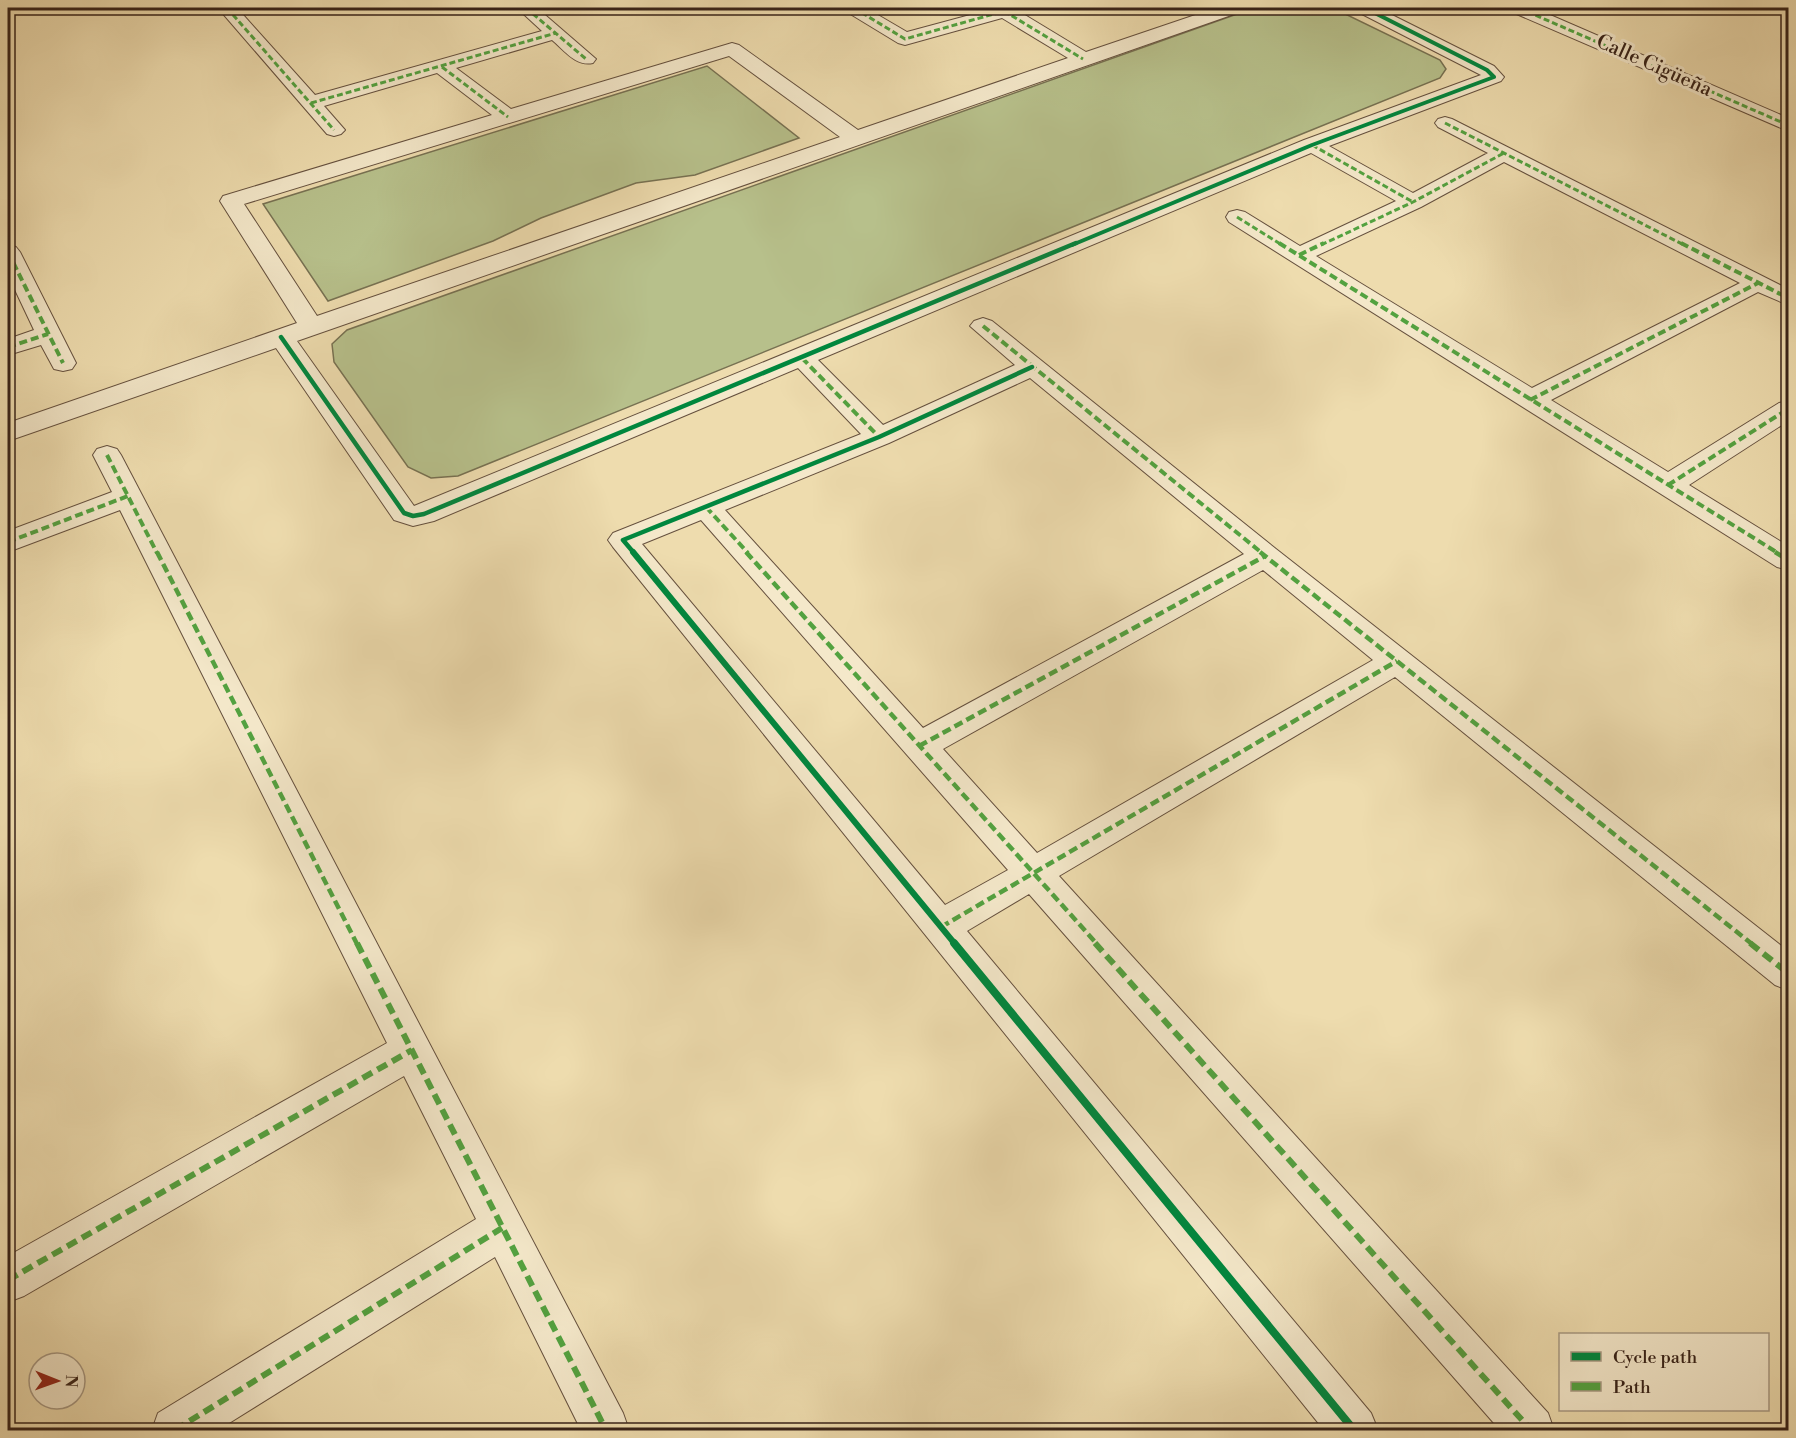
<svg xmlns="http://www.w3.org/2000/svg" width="1796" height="1438" font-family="'Libre Bodoni',serif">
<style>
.green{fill:#b7c08b;stroke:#777152;stroke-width:1.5}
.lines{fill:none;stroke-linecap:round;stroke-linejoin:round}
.street-casing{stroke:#65503e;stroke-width:2}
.street{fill:#f4e8ca;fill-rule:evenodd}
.quiet-far3{stroke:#53a240;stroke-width:3;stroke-dasharray:6 3;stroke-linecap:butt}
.quiet-far2{stroke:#53a240;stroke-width:4;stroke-dasharray:8 4;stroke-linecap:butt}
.quiet-far1{stroke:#53a240;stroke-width:4.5;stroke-dasharray:9 4.5;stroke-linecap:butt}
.quiet{stroke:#53a240;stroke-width:6;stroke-dasharray:11 6;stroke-linecap:butt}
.cycleway-far3-casing{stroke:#f4e8ca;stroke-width:6}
.cycleway-far2-casing{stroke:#f4e8ca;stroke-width:8}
.cycleway-far1-casing{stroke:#f4e8ca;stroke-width:10}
.cycleway-casing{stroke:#f4e8ca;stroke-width:11}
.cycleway-far3{stroke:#00873e;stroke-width:4}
.cycleway-far2{stroke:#00873e;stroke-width:4.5}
.cycleway-far1{stroke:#00873e;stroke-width:6}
.cycleway{stroke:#00873e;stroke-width:8}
.labels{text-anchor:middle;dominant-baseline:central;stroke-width:6;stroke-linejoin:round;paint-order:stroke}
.far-street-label{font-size:20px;fill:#372218;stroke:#f4e8ca}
</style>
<rect width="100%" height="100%" fill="#eedcae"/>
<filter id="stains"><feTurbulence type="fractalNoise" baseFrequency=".00333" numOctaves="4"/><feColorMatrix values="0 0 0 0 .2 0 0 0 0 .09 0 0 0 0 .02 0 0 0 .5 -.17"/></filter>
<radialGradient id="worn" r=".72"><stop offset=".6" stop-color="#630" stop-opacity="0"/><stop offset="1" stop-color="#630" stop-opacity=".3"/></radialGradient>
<g class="green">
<path d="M 1254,8 L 1333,8 L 1440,60 L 1446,69 L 1440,78 L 458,476 L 431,478 L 408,467 L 334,362 L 332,344 L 347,330 Z"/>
<path d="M 707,66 L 799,138 L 695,175 L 636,183 L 541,218 L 493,241 L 328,301 L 263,204 Z"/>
</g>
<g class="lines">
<g class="street-casing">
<g id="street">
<path d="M 218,8 L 237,8 L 315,95 L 542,31 L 517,8 L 537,8 L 596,59 L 593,63 C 576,67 564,50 552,40 L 456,68 L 511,109 L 732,43 L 739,45 L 858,130 L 1068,58 L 1002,18 L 905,45 L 898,43 L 847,12 L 845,8 L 866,8 L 907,32 L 996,8 L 1024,8 L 1020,12 L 1086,52 L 1216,8 L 1242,8 L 1240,12 L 297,341 L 414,506 L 1304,140 L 1481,75 L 1358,12 L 1356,8 L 1378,8 L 1494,66 L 1504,77 L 1501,81 L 1329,146 L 1413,193 L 1488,153 L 1438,127 L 1435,123 L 1438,119 L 1445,117 L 1452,119 L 1788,289 L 1788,305 L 1758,292 L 1551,400 L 1668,472 L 1779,403 L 1788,401 L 1788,421 L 1689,485 L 1788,546 L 1788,570 L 1777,567 L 1229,222 L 1226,217 L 1229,212 L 1237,210 L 1245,212 L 1300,246 L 1396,201 L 1311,153 L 818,360 L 883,425 L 1015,365 L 970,326 L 974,321 L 983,318 L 992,321 L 1276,549 L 1788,951 L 1788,990 L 1775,985 L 1395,677 L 1059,876 L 1548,1413 L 1554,1430 L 1500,1430 L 1029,894 L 967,931 L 1371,1413 L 1378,1430 L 1324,1430 L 613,547 L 608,540 L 613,533 L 861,434 L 798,368 L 434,521 L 413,526 L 394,520 L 276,348 L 8,441 L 8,423 L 297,323 L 220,201 L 223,196 L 492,115 L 437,73 L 324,106 L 345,130 L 341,134 L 334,136 L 327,134 ZM 729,56 L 840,137 L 317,316 L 244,204 ZM 1504,162 L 1740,283 L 1532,388 L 1316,256 L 1421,207 ZM 1030,378 L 1244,554 L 923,728 L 725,510 L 889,443 ZM 701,520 L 1008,870 L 945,905 L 642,544 ZM 1263,570 L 1373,660 L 1037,853 L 943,749 Z"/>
<path d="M 1510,8 L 1534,8 L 1788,118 L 1788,131 L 1512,12 Z"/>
<path d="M 8,245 L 16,247 L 20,252 L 76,363 L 72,369 L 63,371 L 54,369 L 41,345 L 8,355 L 8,339 L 34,330 L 8,275 Z"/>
<path d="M 107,446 L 117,449 L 121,455 L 623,1413 L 629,1430 L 581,1430 L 495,1257 L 218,1430 L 152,1430 L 158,1413 L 476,1219 L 404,1076 L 24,1296 L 8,1302 L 8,1256 L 387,1043 L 120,510 L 8,552 L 8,531 L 112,492 L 93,455 L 97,449 Z"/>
</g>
</g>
<use href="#street" class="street"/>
<g class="quiet-far3">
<path d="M 227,8 L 334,130"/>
<path d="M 526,8 L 586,59"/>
<path d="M 854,8 L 905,39 L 1015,8"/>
<path d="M 1519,8 L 1788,125"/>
<path d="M 1004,11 L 1083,59"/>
<path d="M 442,67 L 508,117"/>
<path d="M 311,103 L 556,33"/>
<path d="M 1445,123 L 1684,245"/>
<path d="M 1312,145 L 1413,202"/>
<path d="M 1237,217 L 1282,245"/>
<path d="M 1321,245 L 1413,202 L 1504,153"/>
</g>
<g class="quiet-far2">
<path d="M 1279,243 L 1778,553"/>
<path d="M 1681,243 L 1788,298"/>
<path d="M 8,252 L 63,363"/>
<path d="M 1299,255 L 1324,243"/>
<path d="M 983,326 L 1262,553"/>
<path d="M 8,347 L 48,334"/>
<path d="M 802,358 L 879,437"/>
<path d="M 1530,400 L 1758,283"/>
<path d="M 107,455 L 157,553"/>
<path d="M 1668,485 L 1788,409"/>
<path d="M 706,507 L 748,553"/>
<path d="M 8,542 L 128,496"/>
</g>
<g class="quiet-far1">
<path d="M 157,552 L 357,944"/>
<path d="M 746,552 L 1097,944"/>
<path d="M 1260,552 L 1752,944"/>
<path d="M 1775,552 L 1788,560"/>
<path d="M 919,746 L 1265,556"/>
<path d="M 941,927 L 1397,661"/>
</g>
<g class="quiet">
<path d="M 357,943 L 606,1430"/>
<path d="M 1095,943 L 1531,1430"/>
<path d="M 1750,943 L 1788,973"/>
<path d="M 8,1280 L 412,1050"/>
<path d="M 175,1430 L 502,1228"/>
</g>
<g class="cycleway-far3-casing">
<path id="cycleway-far3" d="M 1072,245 L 1312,145 L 1494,77 L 1487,70 L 1365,8"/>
</g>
<g class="cycleway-far2-casing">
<g id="cycleway-far2">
<path d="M 281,337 L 404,513 L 413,516 L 424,514 L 1076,243"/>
<path d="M 634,553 L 623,540 L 879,437 L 1032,367"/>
</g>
</g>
<g class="cycleway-far1-casing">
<path id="cycleway-far1" d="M 633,552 L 955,944"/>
</g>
<g class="cycleway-casing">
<path id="cycleway" d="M 954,943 L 1354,1430"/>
</g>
<use href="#cycleway-far3" class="cycleway-far3"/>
<use href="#cycleway-far2" class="cycleway-far2"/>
<use href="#cycleway-far1" class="cycleway-far1"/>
<use href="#cycleway" class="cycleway"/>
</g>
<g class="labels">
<g class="far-street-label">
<text transform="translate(1654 66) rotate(24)">Calle Cigüeña</text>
</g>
</g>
<rect width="1796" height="1438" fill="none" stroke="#eedcae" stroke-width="30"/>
<rect x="9" y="9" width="1778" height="1420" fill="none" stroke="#372218" stroke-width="3"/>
<rect x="15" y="15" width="1766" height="1408" fill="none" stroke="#372218" stroke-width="1.5"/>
<rect x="1559" y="1333" width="210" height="78" fill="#f4e8ca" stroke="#a89983" stroke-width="1.5"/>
<rect x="1571" y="1352" width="30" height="9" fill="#00873e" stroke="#a89983" stroke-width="1.5"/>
<text x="1613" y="1363" font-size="18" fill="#372218">Cycle path</text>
<rect x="1571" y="1382" width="30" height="9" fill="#53a240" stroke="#a89983" stroke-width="1.5"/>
<text x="1613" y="1393" font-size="18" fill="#372218">Path</text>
<g transform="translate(57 1381) rotate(91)"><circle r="28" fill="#f4e8ca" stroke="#a89983" stroke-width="1.5"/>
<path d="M0-4.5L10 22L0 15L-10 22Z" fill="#8f2418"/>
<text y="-9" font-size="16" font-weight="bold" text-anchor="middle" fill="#372218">N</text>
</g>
<rect width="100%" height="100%" filter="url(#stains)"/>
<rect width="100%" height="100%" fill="url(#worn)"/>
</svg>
